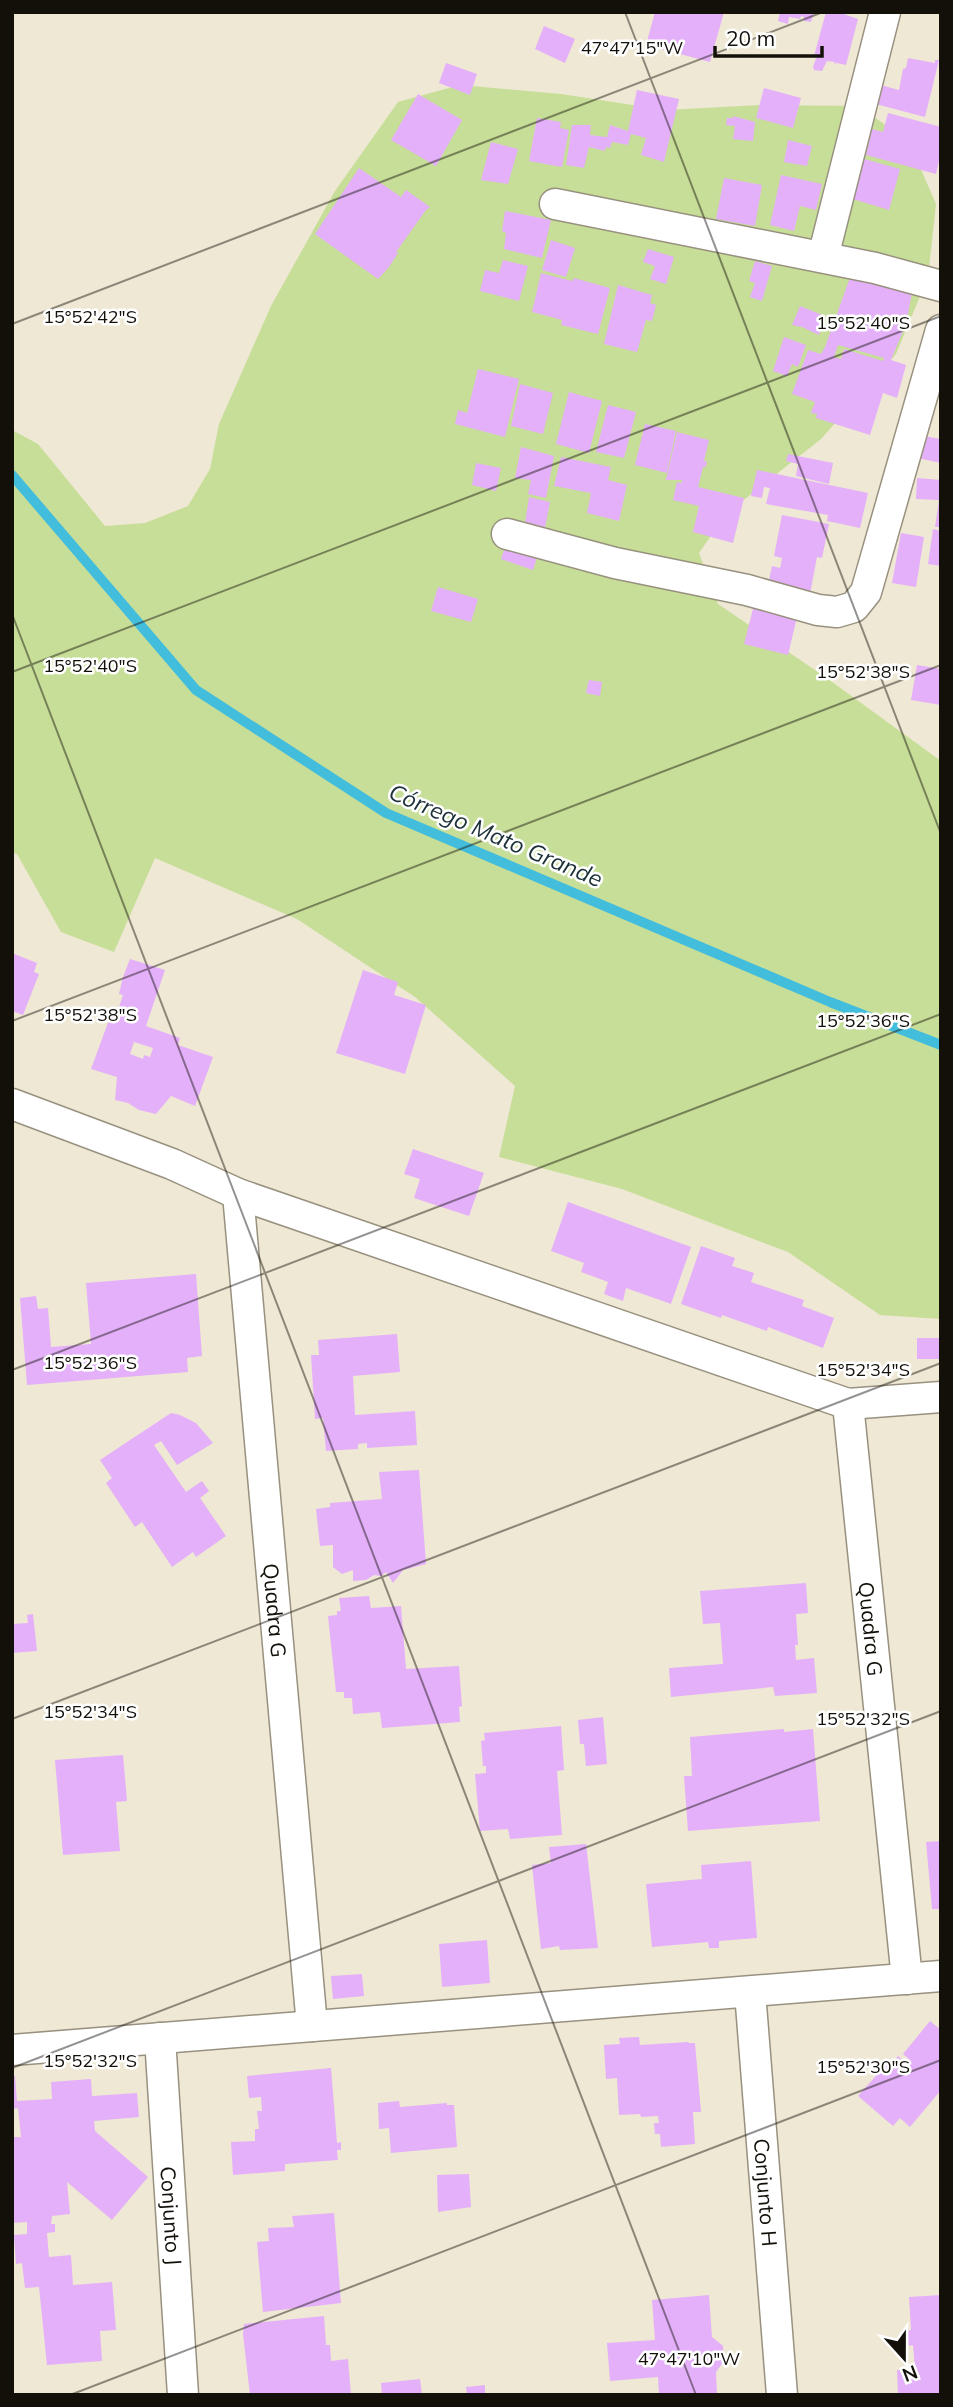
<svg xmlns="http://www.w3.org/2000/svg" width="953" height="2407" font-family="Mulish,sans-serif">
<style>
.green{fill:#c7de98}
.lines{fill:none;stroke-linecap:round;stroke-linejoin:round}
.stream{stroke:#43bddc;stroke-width:10}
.building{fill:#e4b0f9;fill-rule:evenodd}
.minor-casing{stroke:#98917f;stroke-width:33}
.minor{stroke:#fff;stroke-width:30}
.ticks{fill:none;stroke:#13100a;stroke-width:2;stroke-opacity:0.45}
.labels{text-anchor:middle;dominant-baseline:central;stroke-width:5;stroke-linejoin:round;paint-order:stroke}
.street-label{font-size:21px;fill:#13100a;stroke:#fff}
.water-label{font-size:23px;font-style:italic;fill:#1c3137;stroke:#fff}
.ticks-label{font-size:18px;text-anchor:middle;fill:#13100a;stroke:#fff;stroke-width:5;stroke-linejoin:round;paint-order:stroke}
</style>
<rect width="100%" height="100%" fill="#efe8d4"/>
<path class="green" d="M 460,85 L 561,94 L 665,110 L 761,105 L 859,106 L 909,142 L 936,204 L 928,277 L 896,354 L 821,439 L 726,514 L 699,553 L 718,604 L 828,679 L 941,761 L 941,1319 L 880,1315 L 788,1252 L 622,1189 L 499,1157 L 515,1086 L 415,997 L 297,919 L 155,858 L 114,952 L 61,932 L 17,854 L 12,853 L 12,430 L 38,444 L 105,526 L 145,523 L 188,506 L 210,469 L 219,424 L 271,306 L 335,191 L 398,102 Z"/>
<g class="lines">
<path class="stream" d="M 12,475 L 196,690 L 386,813 L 830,1002 L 941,1045"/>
</g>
<g class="building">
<path d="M 655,12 L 724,12 L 710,62 L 646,45 Z"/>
<path d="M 780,12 L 814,12 L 811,22 L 804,21 L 804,17 L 801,16 L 800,19 L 789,17 L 788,24 L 778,21 Z"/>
<path d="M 826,12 L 838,12 L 858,19 L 846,65 L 837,63 L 834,64 L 835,62 L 827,61 L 822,71 L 814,70 L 813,67 L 817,56 L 814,56 Z"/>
<path d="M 544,26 L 575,39 L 565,63 L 535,49 Z"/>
<path d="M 908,58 L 935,63 L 935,60 L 939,60 L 925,117 L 872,103 L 877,84 L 899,90 L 903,69 L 906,68 Z"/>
<path d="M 446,63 L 477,74 L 470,95 L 439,83 Z"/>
<path d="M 764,88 L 801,98 L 793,128 L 756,118 Z"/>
<path d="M 637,90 L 679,99 L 664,162 L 641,155 L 646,138 L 631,134 L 628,145 L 612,142 L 610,148 L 606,147 L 605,151 L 589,147 L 584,168 L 566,165 L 572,125 L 591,125 L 590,135 L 598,136 L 607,137 L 610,125 L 628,131 Z"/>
<path d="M 418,94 L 462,120 L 436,166 L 391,140 Z"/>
<path d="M 888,113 L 941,127 L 941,152 L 936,174 L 866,155 L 872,129 L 883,132 Z"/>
<path d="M 733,116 L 755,122 L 753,141 L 733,139 L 735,126 L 726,125 L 727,118 L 733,118 Z"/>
<path d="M 537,118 L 561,122 L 560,128 L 569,130 L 562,167 L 529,161 Z"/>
<path d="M 788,140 L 812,146 L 807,166 L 784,162 Z"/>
<path d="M 491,142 L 518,149 L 508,184 L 481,180 Z"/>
<path d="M 857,157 L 900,169 L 889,210 L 846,197 Z"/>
<path d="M 359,168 L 401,197 L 406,190 L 430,207 L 426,210 L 396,252 L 398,253 L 389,267 L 378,279 L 315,234 Z"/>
<path d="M 781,175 L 822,184 L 816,210 L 800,206 L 794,231 L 770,225 Z"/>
<path d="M 724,178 L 762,185 L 755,226 L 716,219 Z"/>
<path d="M 505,211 L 551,220 L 542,258 L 504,249 L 506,233 L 502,231 Z"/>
<path d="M 551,240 L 575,248 L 566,277 L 542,270 Z"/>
<path d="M 648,249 L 674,257 L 666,284 L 650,279 L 655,266 L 643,262 Z"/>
<path d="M 503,260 L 528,266 L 519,301 L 480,291 L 485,270 L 499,273 Z"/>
<path d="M 755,261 L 772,266 L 762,301 L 750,297 L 755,283 L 749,281 Z"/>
<path d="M 852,272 L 914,282 L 906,324 L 891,360 L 906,365 L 897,398 L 883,393 L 870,435 L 816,418 L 817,414 L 811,413 L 815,402 L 792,394 L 808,350 L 821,354 L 825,347 ZM 838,345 L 884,358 L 883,361 L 844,349 L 841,359 L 834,357 Z"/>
<path d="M 541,273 L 572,281 L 574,278 L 610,288 L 598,334 L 561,325 L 562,320 L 532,312 Z"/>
<path d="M 618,285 L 652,295 L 650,303 L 656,305 L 652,321 L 646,320 L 637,352 L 604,344 Z"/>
<path d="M 800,306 L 825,316 L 819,335 L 802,327 L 792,325 Z"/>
<path d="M 784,337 L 806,345 L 798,367 L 792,364 L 787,376 L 773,371 Z"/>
<path d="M 478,369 L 519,379 L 505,437 L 455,424 L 458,410 L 467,413 Z"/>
<path d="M 520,384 L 553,393 L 543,434 L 511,426 Z"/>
<path d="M 569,392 L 602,401 L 589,453 L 556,444 Z"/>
<path d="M 608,405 L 636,412 L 624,458 L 596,452 Z"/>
<path d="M 645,424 L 676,431 L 667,473 L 635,465 Z"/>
<path d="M 677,432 L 709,440 L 704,461 L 707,461 L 706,467 L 703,467 L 698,487 L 744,498 L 733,543 L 693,532 L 699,506 L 673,500 L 677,482 L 682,483 L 682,480 L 666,480 Z"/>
<path d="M 918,435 L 941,439 L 941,463 L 913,457 Z"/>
<path d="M 521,447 L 554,456 L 546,498 L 528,494 L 531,480 L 515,478 Z"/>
<path d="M 788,454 L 833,463 L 829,484 L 796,476 L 798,464 L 786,461 Z"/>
<path d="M 561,457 L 611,467 L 608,480 L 627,485 L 619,521 L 587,513 L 591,493 L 554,486 Z"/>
<path d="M 476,463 L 501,468 L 496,491 L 472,485 Z"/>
<path d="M 757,470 L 868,493 L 860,528 L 827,521 L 828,515 L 766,504 L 770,488 L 764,487 L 762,498 L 751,496 Z"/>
<path d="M 917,478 L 941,480 L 941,527 L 935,527 L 939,500 L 916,499 Z"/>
<path d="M 529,497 L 550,502 L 545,528 L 525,523 Z"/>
<path d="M 782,515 L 829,524 L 822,558 L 817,557 L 810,594 L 768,585 L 772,566 L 780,568 L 782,558 L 774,556 Z"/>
<path d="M 933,529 L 941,531 L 941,566 L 928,564 Z"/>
<path d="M 901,533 L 924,537 L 916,587 L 892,583 Z"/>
<path d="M 506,544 L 539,551 L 533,570 L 501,559 Z"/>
<path d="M 438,587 L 478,599 L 471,622 L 431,611 Z"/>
<path d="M 754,605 L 797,617 L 788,655 L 744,644 Z"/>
<path d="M 917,665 L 941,669 L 941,705 L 911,700 Z"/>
<path d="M 589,680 L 602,682 L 600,696 L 586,693 Z"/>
<path d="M 12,953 L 37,963 L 34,972 L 39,974 L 23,1015 L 12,1011 Z"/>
<path d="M 130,959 L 165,970 L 146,1026 L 180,1038 L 178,1045 L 213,1057 L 195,1106 L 171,1096 L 156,1114 L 139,1110 L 128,1103 L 115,1100 L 117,1077 L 91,1069 L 109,1020 L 114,1022 L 123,995 L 119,994 L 123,977 ZM 134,1042 L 153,1048 L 150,1057 L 144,1055 L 143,1059 L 130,1054 Z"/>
<path d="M 363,970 L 398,982 L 394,995 L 426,1005 L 405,1074 L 336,1053 Z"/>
<path d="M 413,1149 L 484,1173 L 469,1216 L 414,1198 L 420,1179 L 404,1174 Z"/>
<path d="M 568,1202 L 691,1247 L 671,1304 L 626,1288 L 623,1301 L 604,1294 L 608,1282 L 581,1272 L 584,1263 L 551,1251 Z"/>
<path d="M 701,1246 L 735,1258 L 732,1266 L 754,1273 L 751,1282 L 804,1300 L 802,1306 L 834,1318 L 823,1348 L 768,1327 L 767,1331 L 722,1315 L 721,1318 L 681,1304 Z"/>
<path d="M 196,1274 L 202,1356 L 187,1358 L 188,1372 L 27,1385 L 20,1298 L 36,1296 L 38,1309 L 48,1308 L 51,1347 L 91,1344 L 86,1283 Z"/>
<path d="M 397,1334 L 400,1372 L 353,1376 L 355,1415 L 415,1411 L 417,1445 L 367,1448 L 367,1443 L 358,1444 L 358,1449 L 326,1451 L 323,1418 L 315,1419 L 311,1355 L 319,1355 L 318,1340 Z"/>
<rect x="917" y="1338" width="24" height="21"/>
<path d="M 171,1413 L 180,1415 L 196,1423 L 213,1443 L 177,1465 L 161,1441 L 154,1445 L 186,1492 L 202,1481 L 209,1491 L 200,1498 L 226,1536 L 196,1557 L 193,1552 L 172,1567 L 142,1522 L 135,1527 L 106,1483 L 112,1478 L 100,1460 Z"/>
<path d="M 419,1470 L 426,1564 L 403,1570 L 393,1583 L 386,1572 L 381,1576 L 374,1575 L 366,1580 L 353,1581 L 353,1570 L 342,1574 L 333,1567 L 333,1545 L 320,1546 L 316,1509 L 330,1507 L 330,1503 L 382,1499 L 379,1472 Z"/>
<path d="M 806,1583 L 808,1613 L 796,1614 L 798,1645 L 795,1645 L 796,1660 L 814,1658 L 817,1693 L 775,1696 L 773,1687 L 671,1697 L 669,1668 L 723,1664 L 720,1623 L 703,1624 L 700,1591 Z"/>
<path d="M 369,1596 L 371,1608 L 401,1606 L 406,1669 L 459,1666 L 462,1706 L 459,1707 L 460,1722 L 382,1728 L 380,1712 L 353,1714 L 352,1698 L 344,1698 L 344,1692 L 336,1692 L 328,1616 L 337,1615 L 337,1611 L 341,1611 L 339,1598 Z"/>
<path d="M 33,1614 L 37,1651 L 12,1653 L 12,1624 L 28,1623 L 27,1615 Z"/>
<path d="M 603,1717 L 607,1764 L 586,1766 L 584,1744 L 580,1744 L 578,1720 Z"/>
<path d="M 561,1726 L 564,1770 L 557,1771 L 562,1835 L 510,1839 L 508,1829 L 480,1831 L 475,1774 L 486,1773 L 486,1766 L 483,1766 L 481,1741 L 485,1740 L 484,1733 Z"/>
<path d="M 784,1729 L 784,1732 L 813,1729 L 820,1821 L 688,1831 L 684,1776 L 692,1776 L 690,1737 Z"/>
<path d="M 123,1755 L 127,1801 L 116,1802 L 120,1851 L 63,1855 L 55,1760 Z"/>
<path d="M 941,1841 L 941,1909 L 932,1909 L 926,1842 Z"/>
<path d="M 586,1844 L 598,1948 L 560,1950 L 559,1946 L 541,1949 L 532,1865 L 551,1863 L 549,1847 Z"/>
<path d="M 751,1861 L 757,1938 L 719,1941 L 719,1948 L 709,1948 L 708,1942 L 652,1947 L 646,1884 L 702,1879 L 701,1865 Z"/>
<path d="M 487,1940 L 490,1983 L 442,1987 L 439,1944 Z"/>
<path d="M 362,1974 L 364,1996 L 333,1999 L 331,1976 Z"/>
<path d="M 930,2021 L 941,2030 L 941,2090 L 910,2127 L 900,2118 L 893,2126 L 858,2096 L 890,2060 L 893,2062 L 898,2056 L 906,2063 L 909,2059 L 903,2054 Z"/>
<path d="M 639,2037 L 640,2045 L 688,2042 L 689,2043 L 695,2043 L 701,2112 L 693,2112 L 695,2144 L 661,2147 L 660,2134 L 655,2134 L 654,2123 L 659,2123 L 658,2116 L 641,2117 L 640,2114 L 619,2115 L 617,2078 L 606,2079 L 604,2045 L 620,2044 L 619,2038 Z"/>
<path d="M 331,2068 L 337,2143 L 341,2142 L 341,2150 L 337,2150 L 338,2160 L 285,2164 L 285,2171 L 233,2175 L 231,2142 L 255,2141 L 255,2129 L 259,2129 L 257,2111 L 262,2111 L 261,2097 L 249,2098 L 247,2076 Z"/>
<path d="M 12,2076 L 15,2076 L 17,2101 L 52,2099 L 51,2082 L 91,2079 L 92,2096 L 137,2093 L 139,2117 L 94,2121 L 95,2131 L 148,2177 L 112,2220 L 67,2182 L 70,2214 L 52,2216 L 51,2224 L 55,2224 L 55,2232 L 47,2233 L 49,2257 L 71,2255 L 73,2285 L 112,2282 L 116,2330 L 100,2331 L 102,2361 L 47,2365 L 39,2287 L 25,2288 L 22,2263 L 16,2264 L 14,2235 L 27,2234 L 27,2222 L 12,2223 L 12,2137 L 21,2137 L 18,2108 L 12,2109 Z"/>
<path d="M 399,2101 L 400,2107 L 447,2103 L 447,2105 L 454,2105 L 457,2147 L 391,2153 L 389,2128 L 379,2129 L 378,2103 Z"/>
<path d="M 469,2174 L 471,2207 L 438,2212 L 437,2175 Z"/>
<path d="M 334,2213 L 341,2303 L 263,2312 L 257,2242 L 269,2241 L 268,2228 L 294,2227 L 292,2216 Z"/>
<path d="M 709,2295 L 712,2337 L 723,2346 L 724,2361 L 716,2372 L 717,2395 L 659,2395 L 658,2377 L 610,2381 L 607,2343 L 655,2340 L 652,2300 Z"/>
<path d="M 941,2295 L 941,2395 L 898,2395 L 897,2370 L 915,2369 L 913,2345 L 909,2346 L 907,2330 L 911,2330 L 909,2297 Z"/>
<path d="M 324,2316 L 326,2345 L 330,2345 L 331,2361 L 348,2359 L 351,2395 L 250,2395 L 243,2334 L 244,2324 Z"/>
<path d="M 420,2379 L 422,2395 L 382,2395 L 381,2383 Z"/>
<path d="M 485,2385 L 485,2395 L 467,2395 L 466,2387 Z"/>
</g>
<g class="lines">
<g class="minor-casing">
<g id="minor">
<path d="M 555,204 L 875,268 L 941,286"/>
<path d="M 823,257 L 885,12"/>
<path d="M 507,534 L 615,563 L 747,590 L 818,610 L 837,612 L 854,607 L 866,592 L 941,330"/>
<path d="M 12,1104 L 172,1164 L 238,1194 L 848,1404 L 941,1397"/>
<path id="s1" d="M 238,1194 L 312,2026"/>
<path id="s2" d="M 848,1404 L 907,1979"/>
<path id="s3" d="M 750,1992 L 782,2395"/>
<path id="s4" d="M 160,2038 L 183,2395"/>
<path d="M 12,2050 L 941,1976"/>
</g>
</g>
<use href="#minor" class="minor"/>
</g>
<path class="ticks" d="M 625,12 L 941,834M 12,324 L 823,12M 12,614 L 696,2395M 12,672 L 941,316M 12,1021 L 941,665M 12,1370 L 941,1014M 12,1719 L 941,1363M 12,2068 L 941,1711M 70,2395 L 941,2060"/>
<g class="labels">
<g class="street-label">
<text stroke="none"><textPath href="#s1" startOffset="418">Quadra G</textPath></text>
<text stroke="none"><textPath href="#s2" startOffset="226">Quadra G</textPath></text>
<text stroke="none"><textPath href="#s3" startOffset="201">Conjunto H</textPath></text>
<text stroke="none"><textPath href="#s4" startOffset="178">Conjunto J</textPath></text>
</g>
<g class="water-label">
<text transform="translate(496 835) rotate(23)">Córrego Mato Grande</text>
</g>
</g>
<g class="ticks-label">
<text x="632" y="54">47°47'15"W</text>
<text x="90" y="323">15°52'42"S</text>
<text x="863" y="329">15°52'40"S</text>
<text x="90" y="672">15°52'40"S</text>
<text x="863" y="678">15°52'38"S</text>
<text x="90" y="1021">15°52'38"S</text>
<text x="863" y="1027">15°52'36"S</text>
<text x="90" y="1369">15°52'36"S</text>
<text x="863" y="1376">15°52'34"S</text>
<text x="90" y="1718">15°52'34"S</text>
<text x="863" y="1725">15°52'32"S</text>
<text x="90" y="2067">15°52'32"S</text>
<text x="863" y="2073">15°52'30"S</text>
<text x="689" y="2365">47°47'10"W</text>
</g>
<rect width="953" height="2407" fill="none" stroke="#13100a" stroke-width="28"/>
<g transform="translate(904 2358) rotate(159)" stroke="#ffffff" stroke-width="5" paint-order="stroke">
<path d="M0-5L12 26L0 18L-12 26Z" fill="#13100a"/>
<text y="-10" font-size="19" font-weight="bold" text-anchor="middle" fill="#13100a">N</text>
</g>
<path d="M715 46v10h107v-10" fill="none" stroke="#13100a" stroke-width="3.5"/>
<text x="726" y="46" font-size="21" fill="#13100a" stroke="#ffffff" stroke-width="5" paint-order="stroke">20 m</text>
</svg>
